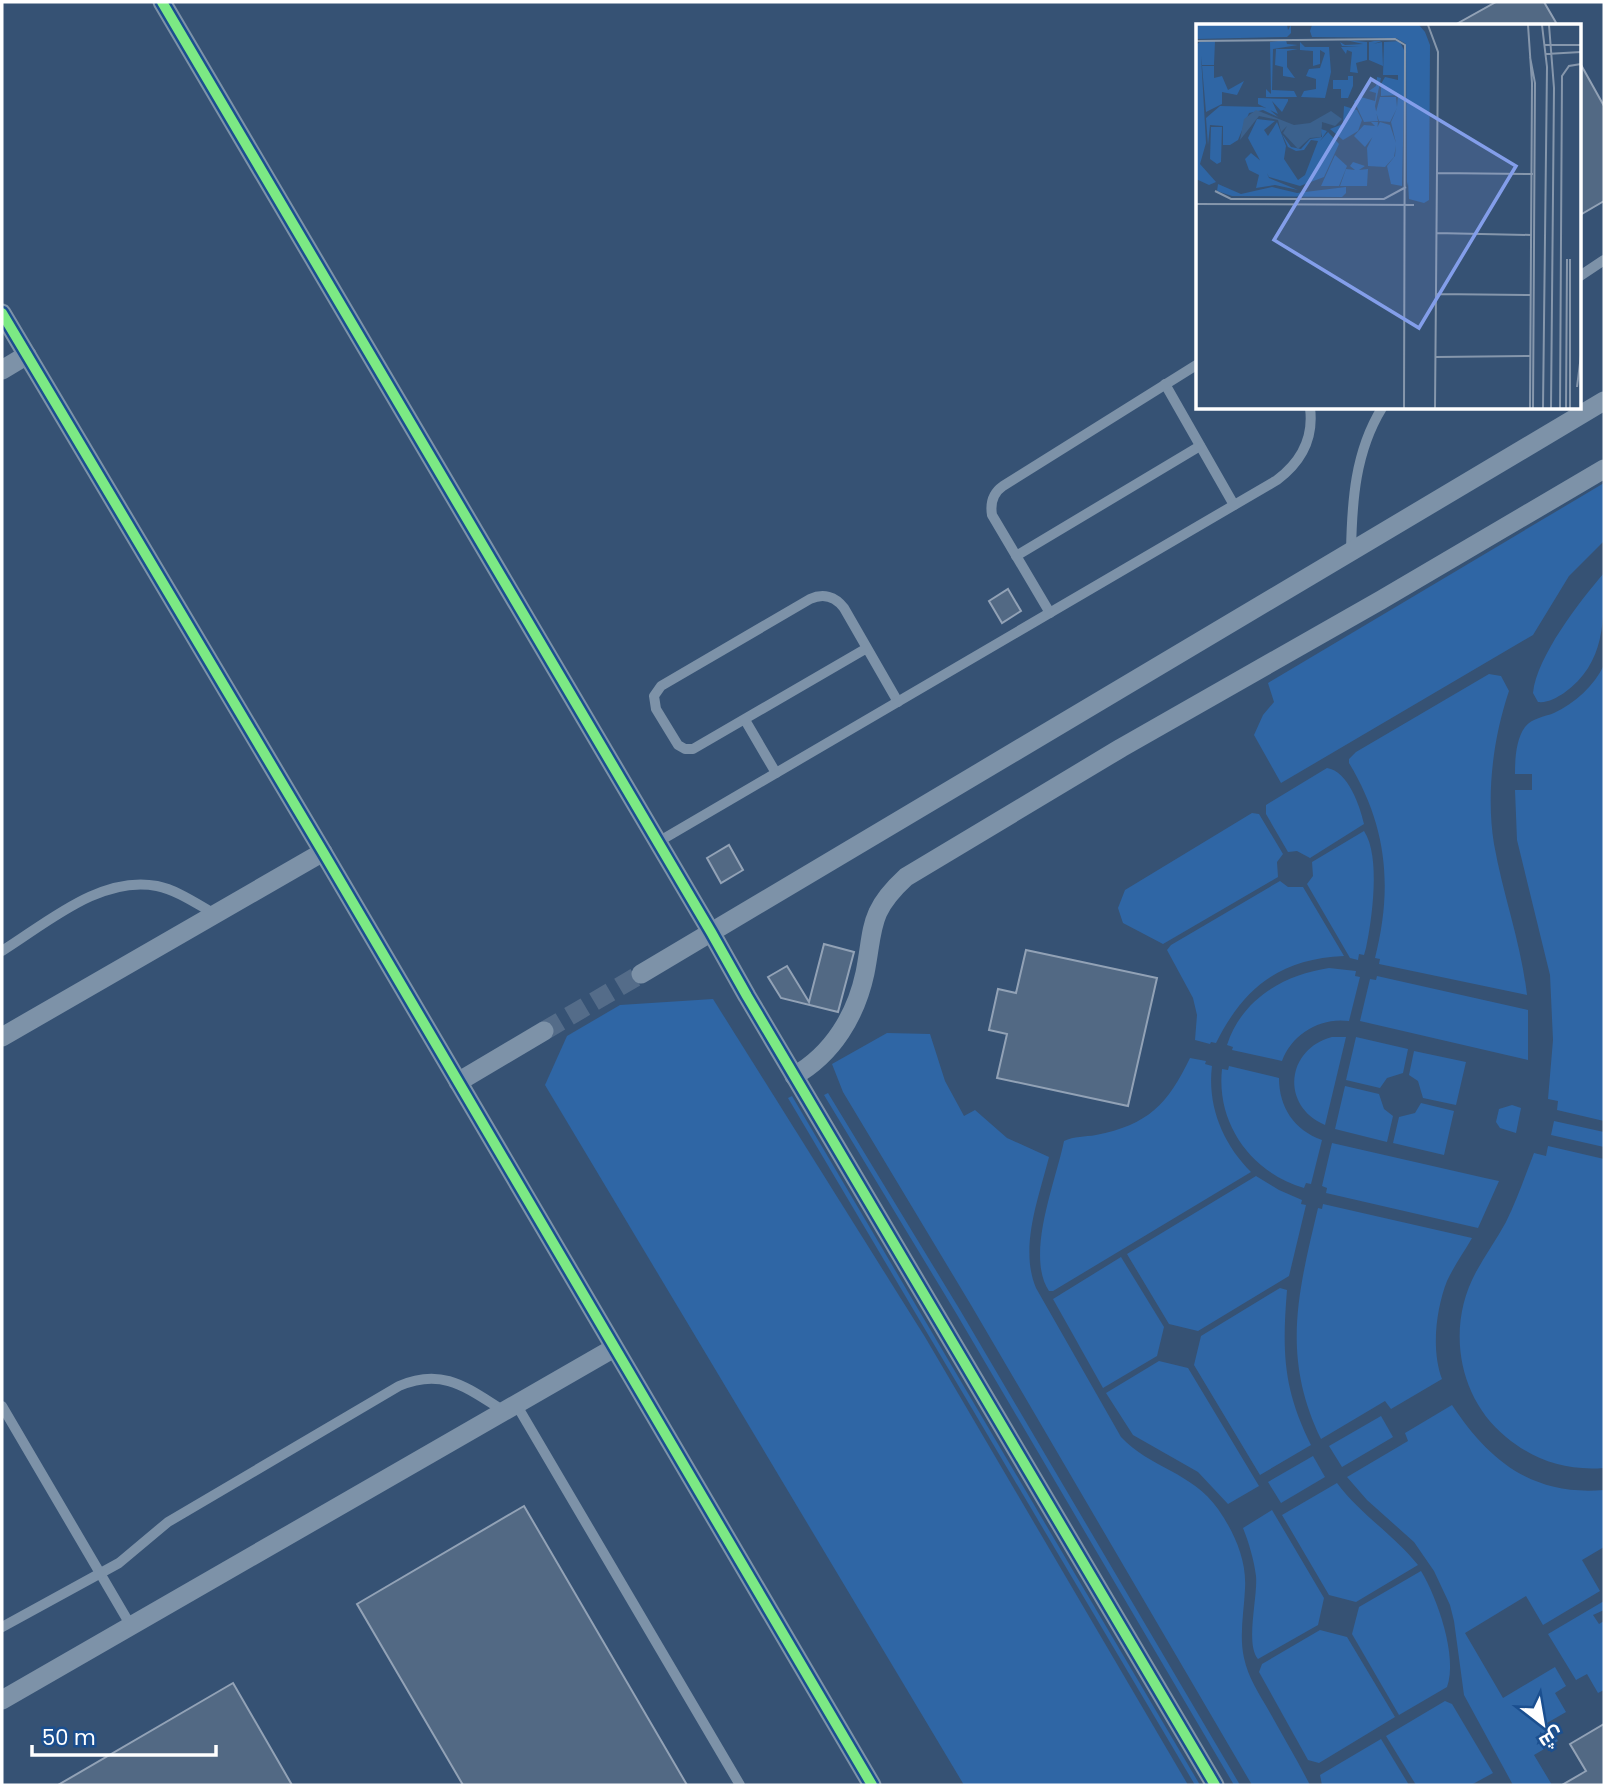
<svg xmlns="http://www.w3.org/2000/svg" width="1606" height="1787" font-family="Poppins,Cairo,sans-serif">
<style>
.green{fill:#2f66a5}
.building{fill:#526984;stroke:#92a2b6;stroke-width:2}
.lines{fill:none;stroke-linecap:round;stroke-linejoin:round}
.minor-tunnel{stroke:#546c89;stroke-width:19;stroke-dasharray:19 10;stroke-linecap:butt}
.service{stroke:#7d92a8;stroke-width:10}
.minor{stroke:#7d92a8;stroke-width:19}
.cycleway-casing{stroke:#1b4f8f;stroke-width:15}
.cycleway{stroke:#7ce984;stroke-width:10}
.inset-road{fill:none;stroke:#8697ac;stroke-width:2}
.view{fill:#839eea;fill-opacity:0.15;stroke:#839eea;stroke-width:3.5}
.inset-edge{fill:none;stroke:#fff;stroke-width:3.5}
</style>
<rect width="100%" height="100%" fill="#365274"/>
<g class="green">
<path d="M 1604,483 L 1604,541 L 1569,576 L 1533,635 L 1281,783 L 1254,735 L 1263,715 L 1274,702 L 1268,683 Z"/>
<path d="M 1604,573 C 1604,620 1606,663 1564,693 C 1556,698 1548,703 1538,702 L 1533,693 C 1537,656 1580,601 1604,573 Z"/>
<path d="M 1604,665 L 1604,1121 L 1557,1110 L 1558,1101 L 1548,1099 L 1553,1040 L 1550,975 L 1517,840 L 1515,790 L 1532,790 L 1532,774 L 1515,774 C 1515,759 1516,739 1525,727 C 1532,718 1544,717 1554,713 C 1575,703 1594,686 1604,665 Z"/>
<path d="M 1489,674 L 1501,676 L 1509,691 C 1493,738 1486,795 1494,844 C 1503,895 1521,943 1527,995 L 1379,964 L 1380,959 L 1375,958 C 1393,887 1387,826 1349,763 L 1349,759 L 1356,752 Z"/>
<path d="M 1327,768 C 1348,771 1360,806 1364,824 L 1310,858 L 1297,851 L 1288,852 L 1266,814 L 1266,805 Z"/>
<path d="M 1252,813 L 1259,814 L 1283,854 L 1277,862 L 1278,877 L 1163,944 L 1123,923 L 1118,908 L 1125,890 Z"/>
<path d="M 1364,831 C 1381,856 1372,920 1366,948 L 1364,955 L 1359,954 L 1358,960 L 1350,958 L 1307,884 L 1313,876 L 1312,862 Z"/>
<path d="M 1280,881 L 1288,887 L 1303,887 L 1344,956 C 1280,959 1244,987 1216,1043 L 1211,1042 L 1210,1044 L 1195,1040 L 1197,1015 L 1193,998 L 1167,950 L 1171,945 Z"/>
<path d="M 1329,968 L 1356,971 L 1355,976 L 1360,977 L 1349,1021 C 1320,1017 1292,1034 1282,1061 L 1232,1050 L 1233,1047 L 1227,1045 C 1242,999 1283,975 1329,968 Z"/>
<path d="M 1377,976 L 1528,1010 L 1528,1060 L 1360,1021 L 1370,979 L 1376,980 Z"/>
<path d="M 713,999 L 925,1337 L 1188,1785 L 964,1785 L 545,1085 L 567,1036 L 620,1005 Z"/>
<path d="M 887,1033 L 930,1034 L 945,1081 L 964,1116 L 975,1110 L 1007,1138 L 1049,1157 C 1039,1197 1019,1248 1036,1288 L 1121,1437 C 1150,1468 1192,1472 1218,1509 C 1234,1532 1247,1560 1245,1589 C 1244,1612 1239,1635 1244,1658 C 1248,1677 1259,1694 1269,1711 C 1283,1736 1297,1760 1310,1785 L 1252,1785 L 971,1305 L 843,1092 L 832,1064 Z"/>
<path d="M 1332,1037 L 1346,1037 L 1325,1125 C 1280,1106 1286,1049 1332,1037 Z"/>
<path d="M 1356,1037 L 1408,1049 L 1403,1073 L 1387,1078 L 1380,1088 L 1346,1080 Z"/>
<path d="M 1414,1051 L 1466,1062 L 1456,1105 L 1423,1098 L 1418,1081 L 1409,1075 Z"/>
<path d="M 1190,1058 L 1206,1061 L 1205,1064 L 1212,1066 C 1207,1106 1223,1144 1251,1172 L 1053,1291 L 1049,1291 C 1025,1255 1056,1181 1064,1141 C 1074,1136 1085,1137 1096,1135 C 1148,1125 1168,1104 1190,1058 Z"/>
<path d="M 1229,1066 L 1279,1078 C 1279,1107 1294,1130 1322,1140 L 1311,1184 L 1306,1183 L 1304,1188 C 1252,1173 1216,1124 1222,1069 L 1228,1070 Z"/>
<path d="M 1345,1086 L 1379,1094 L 1384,1109 L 1393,1116 L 1387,1142 L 1335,1129 Z"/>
<path d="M 828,1093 L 960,1310 L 1240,1785 L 1234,1785 L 956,1313 L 824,1095 Z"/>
<path d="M 792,1096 L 1200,1785 L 1195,1785 L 788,1098 Z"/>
<path d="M 1421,1103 L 1454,1111 L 1444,1155 L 1393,1143 L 1399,1117 L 1415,1113 Z"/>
<path d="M 1512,1105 L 1521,1108 L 1516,1133 L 1500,1128 L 1496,1122 L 1499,1109 Z"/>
<path d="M 1554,1121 L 1604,1132 L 1604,1147 L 1551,1135 Z"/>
<path d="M 1332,1143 L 1485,1178 L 1499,1181 L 1478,1228 L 1326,1193 L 1327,1188 L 1322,1186 Z"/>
<path d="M 1548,1146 L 1604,1159 L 1604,1468 C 1567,1471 1535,1461 1506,1437 C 1458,1398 1446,1327 1476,1272 C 1485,1255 1497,1239 1506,1222 C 1517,1200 1525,1176 1534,1153 L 1546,1156 Z"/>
<path d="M 1256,1176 L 1279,1190 L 1302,1200 L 1301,1204 L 1306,1205 L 1289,1276 L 1198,1331 L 1169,1324 L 1127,1254 Z"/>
<path d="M 1323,1204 L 1472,1238 C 1464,1252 1454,1266 1447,1281 C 1436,1309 1431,1350 1442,1379 L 1391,1409 L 1385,1401 L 1321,1439 C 1281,1356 1298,1293 1318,1208 L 1322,1209 Z"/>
<path d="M 1121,1257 L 1164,1327 L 1157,1356 L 1103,1388 L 1053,1299 Z"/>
<path d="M 1280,1288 L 1287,1290 C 1282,1352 1283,1389 1311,1445 L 1260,1475 L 1194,1365 L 1201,1336 Z"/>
<path d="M 1159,1361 L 1188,1368 L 1259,1486 L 1228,1504 L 1198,1472 L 1133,1435 L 1106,1393 Z"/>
<path d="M 1452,1405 C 1490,1462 1533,1496 1604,1490 L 1604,1547 L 1582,1560 L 1600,1591 L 1543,1625 L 1526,1596 L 1465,1633 L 1503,1698 L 1555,1667 L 1566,1686 L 1555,1693 L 1566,1712 L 1547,1723 L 1558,1741 L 1534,1755 L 1552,1785 L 1513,1785 L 1464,1695 L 1454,1621 L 1450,1605 L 1434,1571 L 1414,1542 L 1367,1500 L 1347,1477 L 1408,1441 L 1405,1433 Z"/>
<path d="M 1381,1416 L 1393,1437 L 1342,1467 L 1329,1446 Z"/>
<path d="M 1313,1456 L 1325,1477 L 1281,1503 L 1268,1482 Z"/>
<path d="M 1337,1483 C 1360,1514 1394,1535 1418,1565 L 1356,1602 L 1329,1595 L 1282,1515 Z"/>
<path d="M 1272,1510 L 1324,1598 L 1318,1625 L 1258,1659 C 1245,1644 1258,1597 1256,1576 C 1254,1560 1249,1543 1243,1528 Z"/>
<path d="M 1421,1571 C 1437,1597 1458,1657 1447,1687 L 1399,1715 L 1352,1634 L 1359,1607 Z"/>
<path d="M 1604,1601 L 1604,1610 L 1593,1615 L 1599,1624 L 1604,1621 L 1604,1690 L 1598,1693 L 1587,1674 L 1576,1680 L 1548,1634 Z"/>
<path d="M 1320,1630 L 1347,1637 L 1395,1717 L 1319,1763 L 1308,1760 L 1259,1672 L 1262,1664 Z"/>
<path d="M 1445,1701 L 1452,1704 L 1493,1773 L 1471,1785 L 1416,1785 L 1386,1736 Z"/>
<path d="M 1381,1739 L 1409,1785 L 1322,1785 L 1320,1775 Z"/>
</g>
<g class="building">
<path d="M 1496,2 L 1544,2 L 1558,26 L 1453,26 Z"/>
<path d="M 1580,63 L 1604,106 L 1604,201 L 1580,215 Z"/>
<path d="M 1008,589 L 1021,611 L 1002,623 L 989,601 Z"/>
<path d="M 729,845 L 743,870 L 721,883 L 707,858 Z"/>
<path d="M 824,944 L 854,952 L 838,1012 L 781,998 L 768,977 L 787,966 L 809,1002 Z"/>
<path d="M 1026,950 L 1157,978 L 1128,1106 L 997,1078 L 1007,1034 L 989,1030 L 998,989 L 1016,993 Z"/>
<path d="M 524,1506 L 687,1785 L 463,1785 L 357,1604 Z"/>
<path d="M 233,1683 L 292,1785 L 58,1785 Z"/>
<path d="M 1604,1724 L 1604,1785 L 1562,1785 L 1586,1771 L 1570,1744 Z"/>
</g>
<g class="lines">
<path class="minor-tunnel" d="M 544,1031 L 641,974"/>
<g class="service">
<path d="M 1580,276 L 1604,260"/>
<path d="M 1165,384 L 1234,505"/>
<path d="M 1351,551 C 1352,501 1355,452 1382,408"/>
<path d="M 1016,556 L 1200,446"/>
<path d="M 1050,613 L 992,515 C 990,503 993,493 1003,486 L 1198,364"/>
<path d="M 867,648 L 693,749 L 685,749 L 678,745 L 656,709 L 654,696 L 661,686 L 810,599 C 823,593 835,596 844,608 L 898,702"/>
<path d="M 745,720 L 776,773"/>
<path d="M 658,842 L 1277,480 C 1301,462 1314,439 1310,408"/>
<path d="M 2,951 C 47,923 101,875 157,886 C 177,890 197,904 215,914"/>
<path d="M 516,1404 L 740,1785"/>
<path d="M 2,1406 L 131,1626"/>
<path d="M 2,1627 L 119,1563 L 168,1522 L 399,1386 C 443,1367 467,1388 504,1411"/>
</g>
<g class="minor">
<path d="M 162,2 L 711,932 L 747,996 L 1215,1785"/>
<path d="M 2,313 L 323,852 L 872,1785"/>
<path d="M 2,370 L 27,355"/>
<path d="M 641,974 L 1604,401"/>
<path d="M 2,1037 L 323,852"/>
<path d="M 794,1076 C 833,1054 856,1015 865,973 C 874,927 868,912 906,877 L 1121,748 L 1381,600 L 1604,469"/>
<path d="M 458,1082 L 544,1031"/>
<path d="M 2,1700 L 614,1348"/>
</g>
<g class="cycleway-casing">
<g id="cycleway">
<path d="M 162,2 L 711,932 L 747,996 L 1215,1785"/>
<path d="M 2,313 L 323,852 L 872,1785"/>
</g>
</g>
<use href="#cycleway" class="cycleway"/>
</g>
<g transform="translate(1196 24)">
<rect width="385" height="385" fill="#365274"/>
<path d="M 0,1 L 91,1 L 92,6 L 95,1 L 95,9 L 91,13 L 0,15 ZM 112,1 L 114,7 L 116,1 L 223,1 L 229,8 L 234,21 L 233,176 L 228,179 L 213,175 L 212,158 L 211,162 L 210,20 L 200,14 L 116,13 ZM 90,16 L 91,20 L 102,21 L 77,25 L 76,66 L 98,67 L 101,73 L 70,73 L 70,65 L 75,70 L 74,18 ZM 150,16 L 171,18 L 171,36 L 160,39 L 162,49 L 154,48 L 156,28 L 151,26 L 150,30 L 145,23 L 164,23 L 146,22 L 144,18 L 149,21 L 167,20 ZM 5,17 L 19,17 L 18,41 L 6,41 L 5,32 L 10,119 L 4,140 L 20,158 L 13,161 L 0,155 L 0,21 ZM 174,17 L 186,17 L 177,20 L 186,18 L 187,42 L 173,36 L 173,18 L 178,18 ZM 188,17 L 201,17 L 204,18 L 209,28 L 206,162 L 195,160 L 191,142 L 199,132 L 200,121 L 198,133 L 189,143 L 172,142 L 171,124 L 184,98 L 194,101 L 200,119 L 195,98 L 201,84 L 194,98 L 183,97 L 180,88 L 184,73 L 200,73 L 201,83 L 202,71 L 185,72 L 185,60 L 189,53 L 202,56 L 202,51 L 187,51 L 188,18 L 203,18 ZM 104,18 L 109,23 L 133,23 L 135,48 L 129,74 L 105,73 L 108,67 L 120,65 L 120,55 L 110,52 L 113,45 L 124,44 L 129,29 L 124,26 L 124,40 L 117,42 L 117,27 L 104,26 ZM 80,25 L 102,25 L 91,27 L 91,43 L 99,54 L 87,52 L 87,43 L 79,41 ZM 6,42 L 18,42 L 18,54 L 26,52 L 32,66 L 48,57 L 41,71 L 26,68 L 26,80 L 10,88 ZM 152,52 L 157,52 L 157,62 L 152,74 L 145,74 L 145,65 L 137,65 L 137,56 L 152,56 ZM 181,53 L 185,54 L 179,82 L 182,97 L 168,98 L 158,77 L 165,73 L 179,77 L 180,69 L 173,67 L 180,62 ZM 62,74 L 92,75 L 92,77 L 86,88 L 76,77 L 82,90 L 62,80 ZM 24,82 L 66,83 L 73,85 L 82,93 L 67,86 L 53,89 L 42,116 L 34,121 L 27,121 L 27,102 L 14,101 L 12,121 L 10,94 ZM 148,82 L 161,86 L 166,96 L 162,107 L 147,116 L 134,105 L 147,100 ZM 61,95 L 79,97 L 68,106 L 72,112 L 81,98 L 90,122 L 88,135 L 102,156 L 109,151 L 122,117 L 115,116 L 108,126 L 100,127 L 92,123 L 86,110 L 95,123 L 105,125 L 114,115 L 126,113 L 124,103 L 125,100 L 126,99 L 125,105 L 131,107 L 124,117 L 132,108 L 143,120 L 128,153 L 104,162 L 73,153 L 52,114 ZM 175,98 L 182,98 L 181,107 L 169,123 L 158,112 L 168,101 L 179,102 ZM 15,103 L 26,103 L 25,138 L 21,140 L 14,135 ZM 55,129 L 66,138 L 73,154 L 102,166 L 79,161 L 60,164 L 63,151 L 53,146 L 49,135 ZM 139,131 L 151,142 L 143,162 L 125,162 ZM 157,138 L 169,142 L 163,146 L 172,145 L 171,162 L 144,162 L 150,145 L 159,146 L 154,142 ZM 22,160 L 45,170 L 76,163 L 101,169 L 150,163 L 150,169 L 146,173 L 36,172 L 21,167 Z" fill="#2f66a5"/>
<path d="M 60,86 L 98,101 L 114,99 L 135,87 L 146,95 L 139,102 L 126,98 L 125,113 L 114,114 L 102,125 L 87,109 L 91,102 L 85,108 L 82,96 L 63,92 L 44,116 L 48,95 Z" fill="#3b618d"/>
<path class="inset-road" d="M 232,1 L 242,28 L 239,384M 332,1 L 336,59 L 334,384M 346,1 L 351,43 L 347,384M 353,1 L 358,64 L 355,384M 0,17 L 199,15 L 209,21 L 208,384M 349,21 L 385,21M 350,30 L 385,28M 334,33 L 339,59 L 337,384M 241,149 L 337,150M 19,167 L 35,175 L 188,175 L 210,163M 0,180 L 218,181M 240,209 L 335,211M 240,270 L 335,271M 240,333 L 335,332M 381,363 L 385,331M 364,384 L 366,52 L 373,42 L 385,40M 370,384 L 371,235M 374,384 L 374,235"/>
<path class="view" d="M 175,55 L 320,142 L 223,304 L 78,216 Z"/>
<rect width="385" height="385" class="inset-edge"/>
</g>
<rect width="1606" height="1787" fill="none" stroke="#ffffff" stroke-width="7"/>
<g transform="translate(1543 1724) rotate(149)" stroke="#1b4f8f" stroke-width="5" paint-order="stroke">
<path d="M0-5L12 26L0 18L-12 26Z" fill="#ffffff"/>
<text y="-10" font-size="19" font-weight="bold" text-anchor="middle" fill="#ffffff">ش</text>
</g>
<path d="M32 1745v10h184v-10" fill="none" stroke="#ffffff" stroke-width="3.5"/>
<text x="42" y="1745" font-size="21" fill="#ffffff" stroke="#1b4f8f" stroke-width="5" paint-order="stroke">50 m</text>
</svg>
